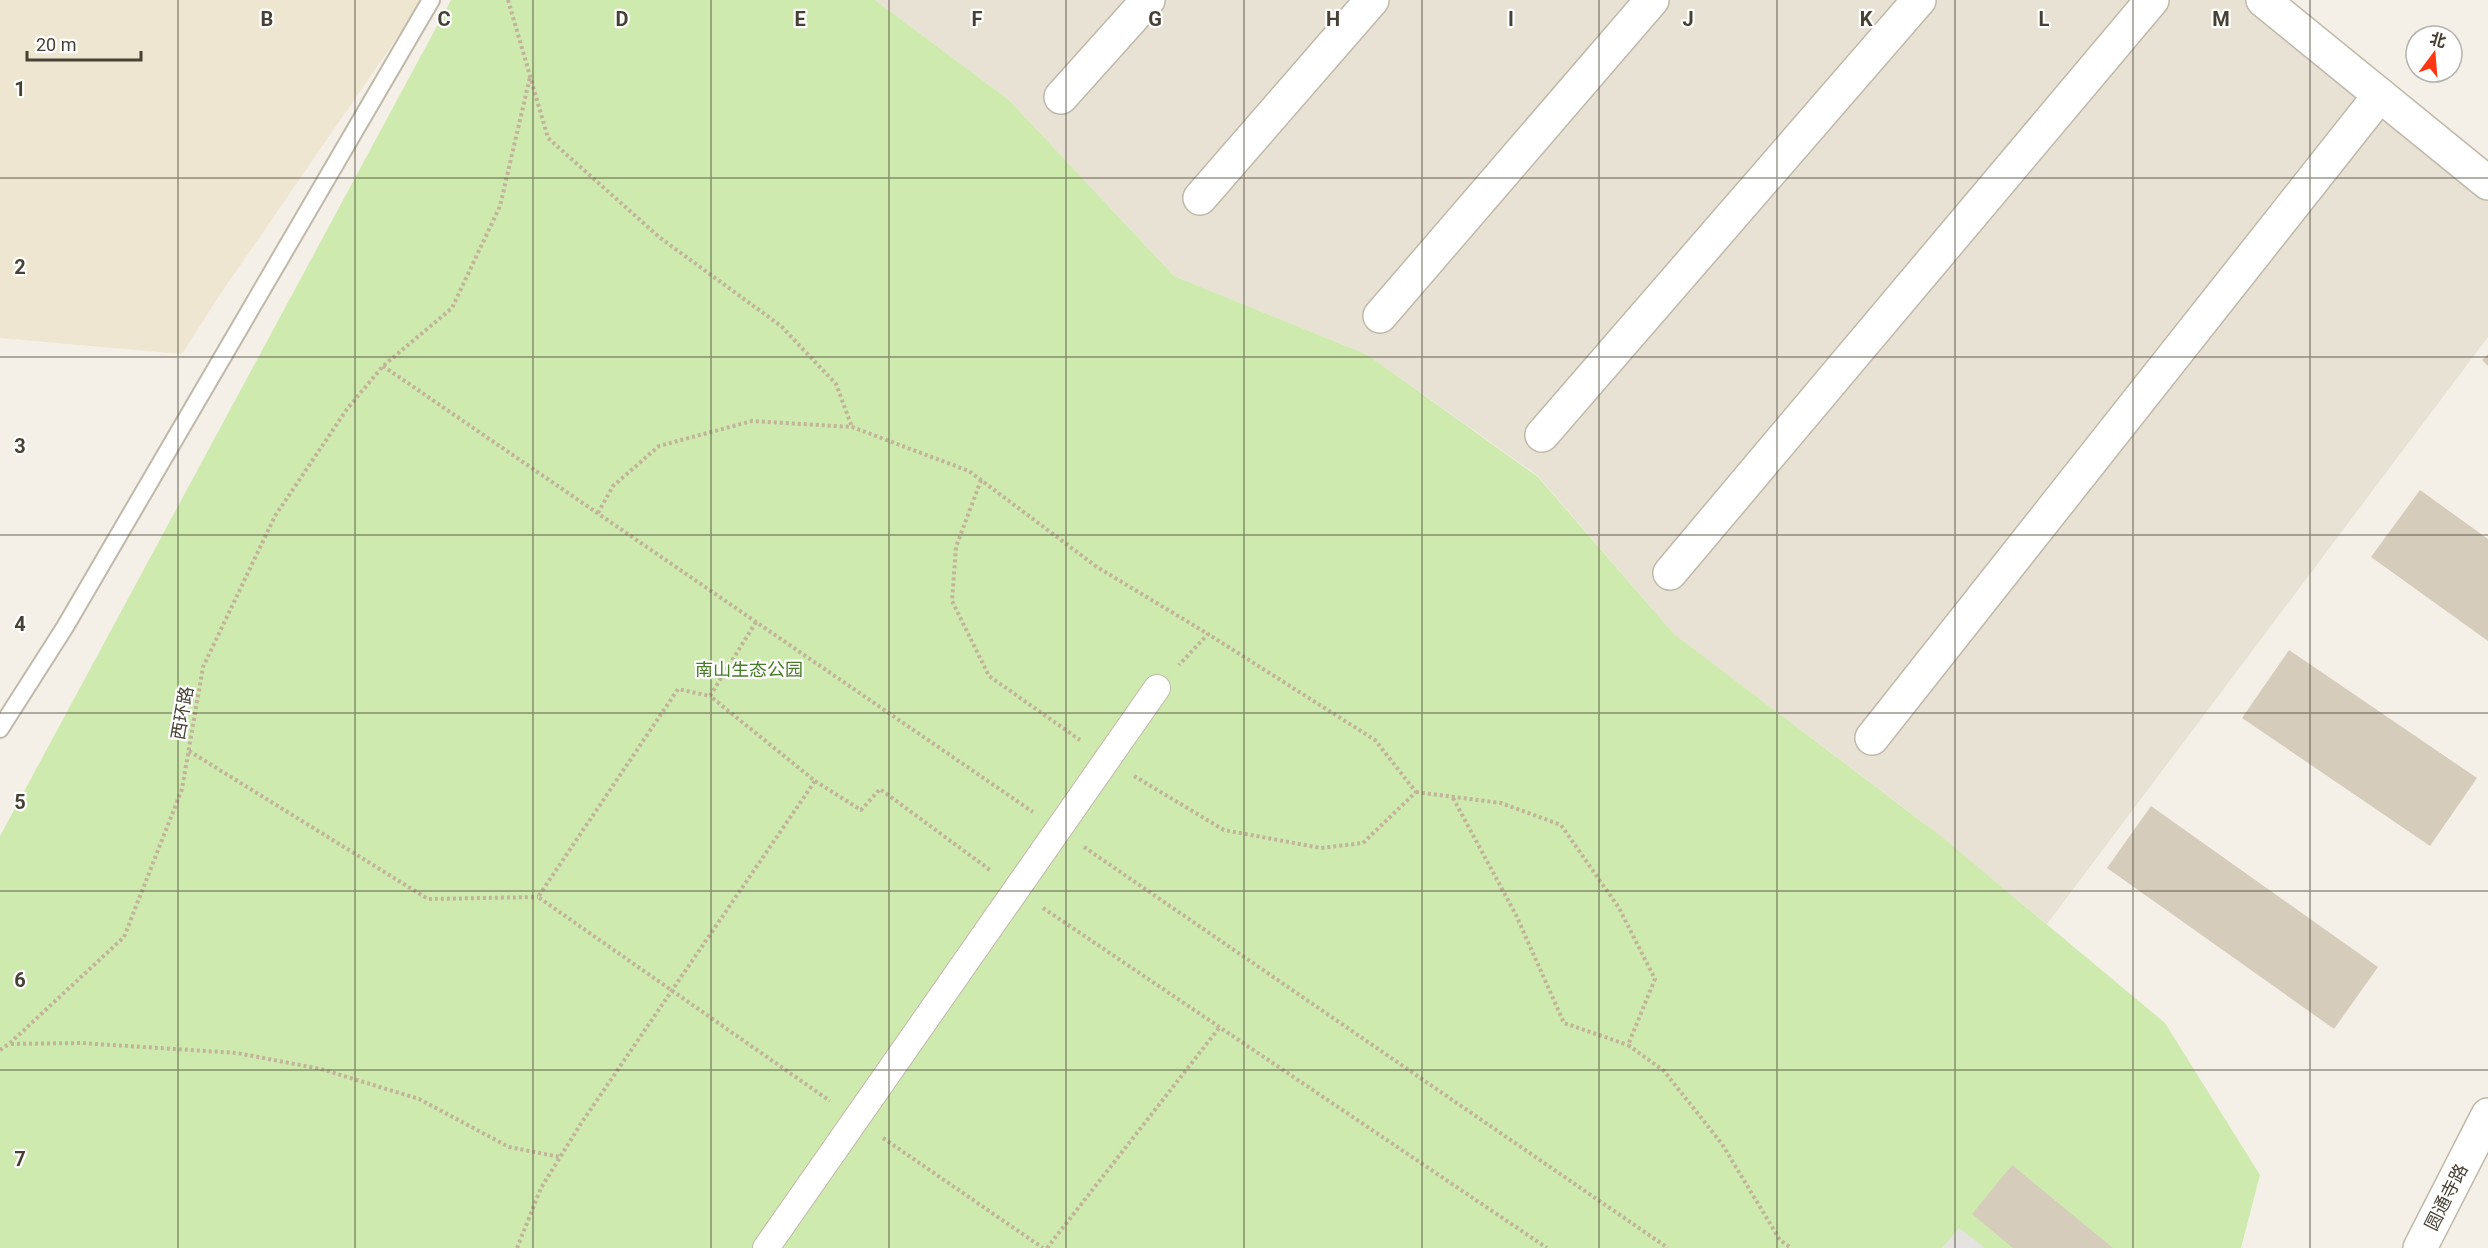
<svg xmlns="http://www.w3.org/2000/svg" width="2488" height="1248" font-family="Roboto,'Noto Sans SC',sans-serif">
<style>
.residential{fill:#e8e2d5}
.education{fill:#eee6d0}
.green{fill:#cfeaae}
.parking{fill:#e5e3df}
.building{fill:#d6ccbc}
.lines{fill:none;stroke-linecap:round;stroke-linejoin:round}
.service-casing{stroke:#c0b8a9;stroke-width:20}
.pedestrian-casing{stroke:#c0b8a9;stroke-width:28}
.minor-casing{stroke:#c0b8a9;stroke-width:36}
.tertiary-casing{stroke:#c0b8a9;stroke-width:36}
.path{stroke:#c2b49a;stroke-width:4;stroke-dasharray:3 3;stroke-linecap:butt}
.service{stroke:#fff;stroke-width:16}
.pedestrian{stroke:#fff;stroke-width:26}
.minor{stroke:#fff;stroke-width:33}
.tertiary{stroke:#fff;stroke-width:33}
.grid{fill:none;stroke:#474135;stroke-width:1.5;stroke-opacity:0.55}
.labels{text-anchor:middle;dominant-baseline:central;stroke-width:4.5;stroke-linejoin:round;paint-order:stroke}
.park-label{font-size:18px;fill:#467c26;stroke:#fff}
.street-label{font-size:18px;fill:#474135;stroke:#fff}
.grid-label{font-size:20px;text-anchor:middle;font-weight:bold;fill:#474135;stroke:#fff;stroke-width:4.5;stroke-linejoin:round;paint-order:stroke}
</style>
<rect width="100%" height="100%" fill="#f4f0e7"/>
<path class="residential" d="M 875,0 L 2263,0 L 2488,183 L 2488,337 L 2047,924 L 1920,820 L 1674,634 L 1538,476 L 1368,355 L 1174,276 L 1009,100 Z"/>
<path class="education" d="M 0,0 L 423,0 L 219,296 L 182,354 L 0,338 Z"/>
<path class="green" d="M 451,0 L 875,0 L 1009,100 L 1174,276 L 1368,355 L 1538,477 L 1674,634 L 1942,837 L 2165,1023 L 2260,1175 L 2241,1248 L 0,1248 L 0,836 Z"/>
<path class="parking" d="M 1959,1228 L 1985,1248 L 1942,1248 Z"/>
<g class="building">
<path d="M 2488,354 L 2488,366 L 2482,360 Z"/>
<path d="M 2420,490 L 2488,539 L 2488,641 L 2371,557 Z"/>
<path d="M 2289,650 L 2477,778 L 2430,846 L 2242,718 Z"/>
<path d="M 2151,806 L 2378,967 L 2334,1029 L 2107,868 Z"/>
<path d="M 2012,1165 L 2113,1248 L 2013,1248 L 1972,1214 Z"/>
</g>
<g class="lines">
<g class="service-casing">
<path id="service" d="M 0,729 L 65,627 L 431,0"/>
</g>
<g class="pedestrian-casing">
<path id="pedestrian" d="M 766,1248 L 1157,688"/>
</g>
<g class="minor-casing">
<g id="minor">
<path d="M 2263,0 L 2488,183"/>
<path d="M 1061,97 L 1148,0"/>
<path d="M 1200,198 L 1372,0"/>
<path d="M 1380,316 L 1652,0"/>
<path d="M 1542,435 L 1919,0"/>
<path d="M 1670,573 L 2152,0"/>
<path d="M 1872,738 L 2380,95"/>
</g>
</g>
<g class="tertiary-casing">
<path id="tertiary" d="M 2420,1248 L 2488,1115"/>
</g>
<g class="path">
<path d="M 508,0 L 548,138 L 659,237 L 781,326 L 836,384 L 852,427"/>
<path d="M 383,366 L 1033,812"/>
<path d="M 981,480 L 956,547 L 952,601 L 989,676 L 1080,740"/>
<path d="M 598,513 L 613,486 L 659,446 L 752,421 L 852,427 L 969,471 L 1097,567 L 1208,634 L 1179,665"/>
<path d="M 756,622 L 710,696 L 678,689 L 538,897 L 830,1101"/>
<path d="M 189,751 L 428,899 L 538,897"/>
<path d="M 1134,776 L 1224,830 L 1321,848 L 1363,843 L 1416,792 L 1375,740 L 1208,634"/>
<path d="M 815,781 L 861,810 L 880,789 L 990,870"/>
<path d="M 1416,792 L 1501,803 L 1561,825 L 1619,908 L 1655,979 L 1628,1045 L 1664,1071 L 1722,1144 L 1780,1240 L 1791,1248"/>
<path d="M 1453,798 L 1516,915 L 1564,1023 L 1628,1045"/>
<path d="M 1084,847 L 1668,1248"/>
<path d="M 1043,908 L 1547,1248"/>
<path d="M 11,1044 L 81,1043 L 237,1053 L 321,1069 L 419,1099 L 509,1147 L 560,1157"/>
<path d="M 0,1050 L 9,1044 L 124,937 L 182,789 L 203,667 L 275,516 L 347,409 L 383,366 L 452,308 L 500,206 L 530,77"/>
<path d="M 883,1138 L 1043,1248"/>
<path d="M 517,1248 L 541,1188 L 580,1125 L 815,781 L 710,696"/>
<path d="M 1047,1248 L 1219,1028"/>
</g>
<use href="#service" class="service"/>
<use href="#pedestrian" class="pedestrian"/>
<use href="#minor" class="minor"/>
<use href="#tertiary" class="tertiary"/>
</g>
<path class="grid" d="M 178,0 L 178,1248M 355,0 L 355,1248M 533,0 L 533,1248M 711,0 L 711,1248M 889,0 L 889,1248M 1066,0 L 1066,1248M 1244,0 L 1244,1248M 1422,0 L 1422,1248M 1599,0 L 1599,1248M 1777,0 L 1777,1248M 1955,0 L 1955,1248M 2133,0 L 2133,1248M 2310,0 L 2310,1248M 0,178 L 2488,178M 0,357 L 2488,357M 0,535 L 2488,535M 0,713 L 2488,713M 0,891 L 2488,891M 0,1070 L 2488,1070"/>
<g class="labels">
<g class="park-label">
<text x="749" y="669">南山生态公园</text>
</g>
<g class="street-label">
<text transform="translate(182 713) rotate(-80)">西环路</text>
<text transform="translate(2446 1197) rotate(-63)">圆通寺路</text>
</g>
</g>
<g class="grid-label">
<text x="267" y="26">B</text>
<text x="444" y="26">C</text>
<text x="622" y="26">D</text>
<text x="800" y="26">E</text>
<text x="977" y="26">F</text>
<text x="1155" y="26">G</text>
<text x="1333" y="26">H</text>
<text x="1511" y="26">I</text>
<text x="1688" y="26">J</text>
<text x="1866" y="26">K</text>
<text x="2044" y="26">L</text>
<text x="2221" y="26">M</text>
<text x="20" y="96">1</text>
<text x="20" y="274">2</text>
<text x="20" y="453">3</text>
<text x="20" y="631">4</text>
<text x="20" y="809">5</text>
<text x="20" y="987">6</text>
<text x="20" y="1166">7</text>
</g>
<g transform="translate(2434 54) rotate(16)"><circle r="28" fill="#ffffff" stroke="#b5b3ae" stroke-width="1.5"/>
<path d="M0-4.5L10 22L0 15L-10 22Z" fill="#ff3813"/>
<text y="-9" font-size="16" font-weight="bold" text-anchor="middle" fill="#474135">北</text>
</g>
<path d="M27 51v9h114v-9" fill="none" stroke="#474135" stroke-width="3"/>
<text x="36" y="51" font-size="18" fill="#474135" stroke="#ffffff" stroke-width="4.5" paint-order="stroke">20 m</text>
</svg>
